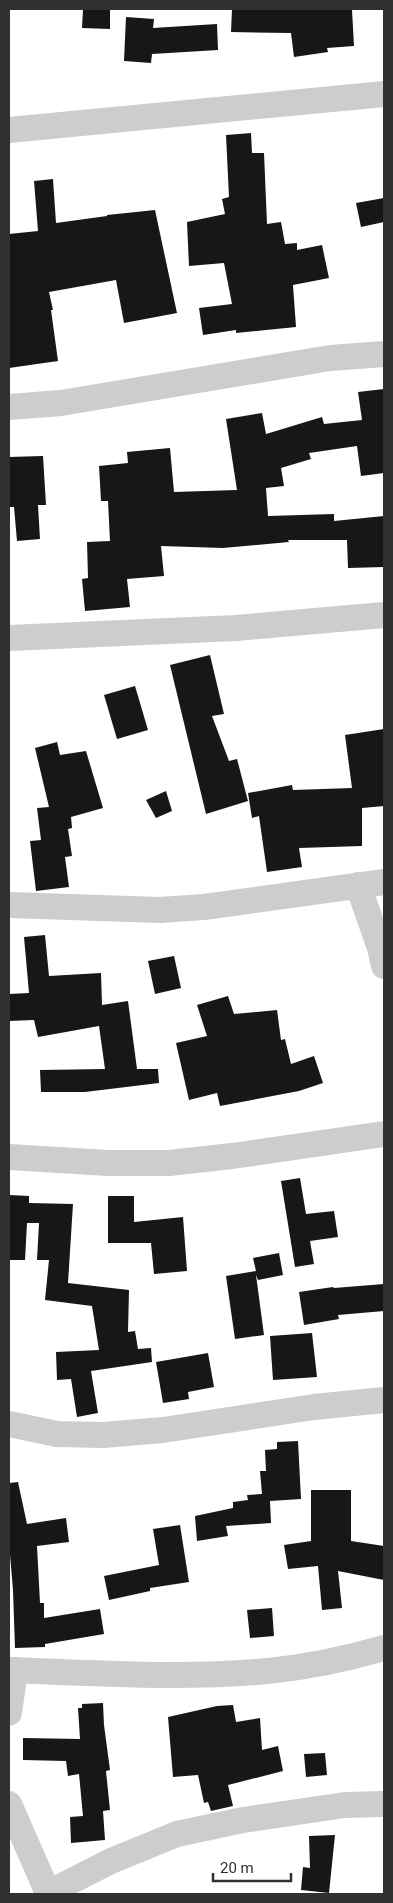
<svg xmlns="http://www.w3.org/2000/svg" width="393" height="1903" font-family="Roboto,sans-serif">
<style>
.building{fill:#171717}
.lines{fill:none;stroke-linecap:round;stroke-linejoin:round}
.minor{stroke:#cdcdcd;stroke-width:26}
</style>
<rect width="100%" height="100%" fill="#fff"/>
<g class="building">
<path d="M 83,9 L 110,9 L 110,29 L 82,28 Z"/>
<path d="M 232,9 L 352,10 L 354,46 L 327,48 L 328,52 L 294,57 L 291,33 L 231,32 Z"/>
<path d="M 126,17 L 154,19 L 153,28 L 217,24 L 218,50 L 152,54 L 151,63 L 124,61 Z"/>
<path d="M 251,133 L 252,153 L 264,153 L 267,224 L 281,222 L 285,244 L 297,243 L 297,250 L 322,245 L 329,278 L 293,285 L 296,327 L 236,333 L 236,330 L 203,335 L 199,308 L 232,304 L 224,263 L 189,266 L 187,222 L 225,214 L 222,199 L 229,197 L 226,135 Z"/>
<path d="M 53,179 L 56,223 L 107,216 L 107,215 L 155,210 L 177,313 L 124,323 L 116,280 L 49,292 L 53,310 L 51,310 L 58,361 L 9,368 L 9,234 L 38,231 L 34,181 Z"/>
<path d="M 384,198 L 384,222 L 361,227 L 356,203 Z"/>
<path d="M 384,389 L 384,473 L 361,476 L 357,446 L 309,453 L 311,459 L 281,468 L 284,486 L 266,488 L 268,516 L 334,514 L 334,521 L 384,516 L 384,567 L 348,568 L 347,540 L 288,540 L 289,542 L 223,548 L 161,546 L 164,576 L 127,579 L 130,607 L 85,611 L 82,579 L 88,578 L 87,542 L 110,541 L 108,501 L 101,501 L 99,466 L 128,463 L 127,452 L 170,448 L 174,492 L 237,490 L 226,419 L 262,413 L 266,434 L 322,417 L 324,424 L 362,420 L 358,392 Z"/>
<path d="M 43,456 L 46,505 L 38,505 L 40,539 L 17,541 L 14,507 L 9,507 L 9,457 Z"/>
<path d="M 210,655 L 224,714 L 212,716 L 229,761 L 237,759 L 248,801 L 206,814 L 170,665 Z"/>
<path d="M 135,686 L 148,730 L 117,739 L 104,695 Z"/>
<path d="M 384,729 L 384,806 L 362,808 L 362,846 L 299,848 L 302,867 L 267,872 L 259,816 L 252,818 L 248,793 L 292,785 L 293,790 L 352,788 L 345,735 Z"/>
<path d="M 57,742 L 60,755 L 86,751 L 103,808 L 71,817 L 72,828 L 68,829 L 72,856 L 65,857 L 69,887 L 36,891 L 30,841 L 41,840 L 37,808 L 49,807 L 35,748 Z"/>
<path d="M 166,791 L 172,811 L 156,818 L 146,800 Z"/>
<path d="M 45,935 L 49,976 L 101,973 L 102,1005 L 128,1001 L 137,1069 L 158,1069 L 159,1083 L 85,1092 L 41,1092 L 40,1070 L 105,1069 L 99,1026 L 38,1037 L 34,1020 L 9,1021 L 9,994 L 29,993 L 24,937 Z"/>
<path d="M 174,956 L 181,988 L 155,994 L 148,961 Z"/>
<path d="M 228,996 L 234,1014 L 277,1010 L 281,1040 L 285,1039 L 291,1064 L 314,1056 L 323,1083 L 299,1091 L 220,1106 L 217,1093 L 189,1100 L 176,1043 L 207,1036 L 197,1005 Z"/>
<path d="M 300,1178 L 306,1214 L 334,1211 L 338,1237 L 310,1241 L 314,1264 L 295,1267 L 281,1181 Z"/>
<path d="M 9,1195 L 29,1196 L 29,1203 L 73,1204 L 68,1283 L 129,1290 L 128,1332 L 135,1331 L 138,1349 L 151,1348 L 152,1362 L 91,1371 L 98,1413 L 77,1417 L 71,1379 L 57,1380 L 56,1352 L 99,1350 L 92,1306 L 45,1300 L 49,1260 L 37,1260 L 39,1223 L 27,1223 L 25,1260 L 9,1260 Z"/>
<path d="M 108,1196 L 134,1196 L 134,1222 L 183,1217 L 187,1271 L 154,1274 L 151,1243 L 108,1243 Z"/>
<path d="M 279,1253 L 283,1275 L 258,1280 L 256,1275 L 264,1335 L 235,1339 L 226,1276 L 256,1271 L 253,1258 Z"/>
<path d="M 384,1284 L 384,1311 L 338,1315 L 339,1319 L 304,1325 L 299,1292 L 333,1287 L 334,1288 Z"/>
<path d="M 312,1333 L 317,1377 L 273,1380 L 270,1336 Z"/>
<path d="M 208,1353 L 214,1387 L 188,1392 L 189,1399 L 163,1403 L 156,1362 Z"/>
<path d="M 298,1441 L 301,1499 L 270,1501 L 271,1523 L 226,1526 L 228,1536 L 197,1541 L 195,1516 L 233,1508 L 233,1502 L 248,1500 L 247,1495 L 262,1494 L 260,1471 L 266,1471 L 265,1450 L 277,1449 L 277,1442 Z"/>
<path d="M 18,1482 L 27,1524 L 66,1518 L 69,1542 L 37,1546 L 40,1603 L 44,1603 L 44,1618 L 100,1609 L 104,1634 L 45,1644 L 45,1647 L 15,1648 L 13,1590 L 9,1543 L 9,1483 Z"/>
<path d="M 311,1490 L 351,1490 L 351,1541 L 384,1546 L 384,1580 L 338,1571 L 342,1608 L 322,1610 L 318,1566 L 288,1569 L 284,1545 L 311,1541 Z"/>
<path d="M 180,1525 L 189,1582 L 150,1588 L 150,1591 L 109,1600 L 104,1576 L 159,1565 L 153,1529 Z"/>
<path d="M 272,1608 L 274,1636 L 250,1638 L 247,1610 Z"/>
<path d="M 103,1703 L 104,1725 L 110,1770 L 106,1771 L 110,1810 L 103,1811 L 105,1840 L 71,1843 L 70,1817 L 83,1816 L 79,1774 L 68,1776 L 66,1761 L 23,1760 L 23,1738 L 80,1739 L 78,1708 L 82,1708 L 82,1704 Z"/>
<path d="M 233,1705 L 236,1722 L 260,1718 L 262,1750 L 278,1746 L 283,1771 L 228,1785 L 233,1806 L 211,1811 L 208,1802 L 204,1803 L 198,1775 L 173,1777 L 168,1717 L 217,1706 Z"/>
<path d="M 325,1753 L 327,1775 L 306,1777 L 304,1754 Z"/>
<path d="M 335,1835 L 329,1893 L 301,1890 L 303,1867 L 310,1868 L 309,1836 Z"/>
</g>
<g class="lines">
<g class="minor">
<path d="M 9,130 L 384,94"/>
<path d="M 9,407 L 61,403 L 330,358 L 384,354"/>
<path d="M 9,638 L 236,628 L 384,615"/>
<path d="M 358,885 L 380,948 L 384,966"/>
<path d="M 9,905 L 160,910 L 204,907 L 384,882"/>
<path d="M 9,1157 L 108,1163 L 169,1163 L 232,1156 L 384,1134"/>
<path d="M 9,1424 L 57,1434 L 103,1435 L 163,1430 L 314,1407 L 384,1400"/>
<path d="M 9,1670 C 95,1673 182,1679 268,1671 C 307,1667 346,1659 384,1648"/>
<path d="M 9,1713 L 15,1670"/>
<path d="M 9,1804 L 48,1893"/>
<path d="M 46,1894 L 111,1861 L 177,1834 L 243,1820 L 345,1805 L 384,1804"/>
</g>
</g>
<rect width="393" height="1903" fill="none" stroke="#303030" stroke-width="20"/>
<path d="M213 1873v8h78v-8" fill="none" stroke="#303030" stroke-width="2.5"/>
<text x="220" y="1873" font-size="15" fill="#303030" stroke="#ffffff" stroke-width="4" paint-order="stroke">20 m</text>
</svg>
